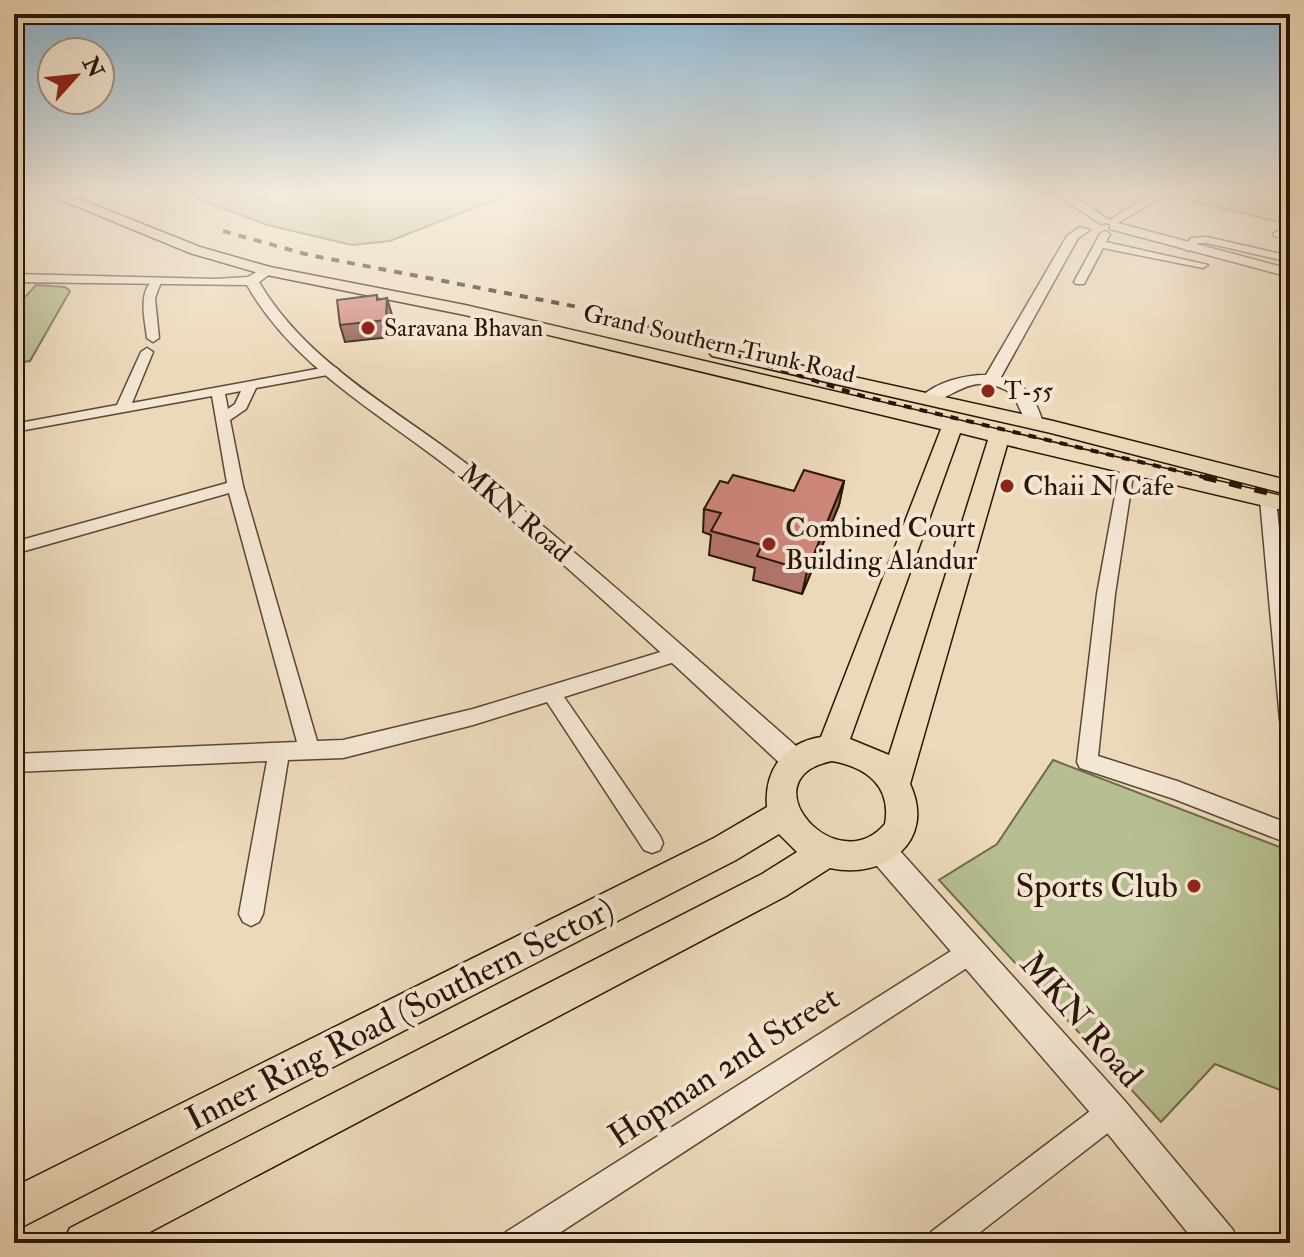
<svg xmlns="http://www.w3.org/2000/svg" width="1304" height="1257" font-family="'IM FELL Double Pica',serif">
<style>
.green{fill:#b6bf91;stroke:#706a4c;stroke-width:2}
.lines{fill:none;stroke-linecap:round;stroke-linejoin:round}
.minor-casing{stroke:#5a4734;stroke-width:3}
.tertiary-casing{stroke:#5a4734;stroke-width:3}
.primary-casing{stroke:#291608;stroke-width:3}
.minor{fill:#f3e6d2;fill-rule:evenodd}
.tertiary{fill:#f3e6d2;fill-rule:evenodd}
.primary{fill:#ecd9ba;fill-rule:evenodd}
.rail-far1{stroke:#291608;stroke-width:4;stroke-dasharray:8 8;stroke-linecap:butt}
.rail{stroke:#291608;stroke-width:6;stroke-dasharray:13 13;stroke-linecap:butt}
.wall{fill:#b3746c;stroke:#291608;stroke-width:2}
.shaded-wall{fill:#925e58;stroke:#291608;stroke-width:2}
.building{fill:#d0877d;stroke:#291608;stroke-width:2}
.poi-dot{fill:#8f2418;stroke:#f3e6d2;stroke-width:3}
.labels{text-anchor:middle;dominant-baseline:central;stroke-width:8;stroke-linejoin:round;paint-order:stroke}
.far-poi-label{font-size:24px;fill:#291608;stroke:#f3e6d2;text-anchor:start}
.far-street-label{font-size:24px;fill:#291608;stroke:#f3e6d2}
.poi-label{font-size:28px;fill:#291608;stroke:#f3e6d2;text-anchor:start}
.street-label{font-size:28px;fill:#291608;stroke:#f3e6d2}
.near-poi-label{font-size:34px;fill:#291608;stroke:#f3e6d2;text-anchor:end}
.near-street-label{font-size:34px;fill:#291608;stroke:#f3e6d2}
</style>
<rect width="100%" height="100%" fill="#ecd9ba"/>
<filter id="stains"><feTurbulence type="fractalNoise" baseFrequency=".0025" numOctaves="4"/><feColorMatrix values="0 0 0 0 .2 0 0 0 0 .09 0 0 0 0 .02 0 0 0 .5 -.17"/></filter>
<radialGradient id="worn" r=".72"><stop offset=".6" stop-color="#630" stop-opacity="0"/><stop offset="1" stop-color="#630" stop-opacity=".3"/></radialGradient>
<g class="green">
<path d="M 181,192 L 514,192 L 390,241 L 352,245 L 267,225 Z"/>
<path d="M 1178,192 L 1290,192 L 1290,225 L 1176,197 Z"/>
<path d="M 36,285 L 65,287 L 70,291 L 30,361 L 14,363 L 14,309 Z"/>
<path d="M 1053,760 L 1290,851 L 1290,1094 L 1215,1064 L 1161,1122 L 939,880 L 997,844 Z"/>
</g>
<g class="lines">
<g class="minor-casing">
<g id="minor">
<path d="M 1154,192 L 1167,194 L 1114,225 L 1105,223 Z"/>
<path d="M 1105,231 L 1110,234 L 1106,242 L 1208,265 L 1203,268 L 1103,248 L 1084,284 L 1076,284 L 1074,282 L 1100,234 Z"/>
<path d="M 1278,231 L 1290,233 L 1290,239 L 1274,236 L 1273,234 Z"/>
<path d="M 1207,237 L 1290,256 L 1290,262 L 1207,243 L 1198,243 L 1188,251 L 1183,248 L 1191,238 Z"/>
<path d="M 155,279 L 161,282 L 155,298 L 159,338 L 153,342 L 147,338 C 145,320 137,290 155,279 Z"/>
<path d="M 147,348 L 153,352 L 132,403 L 333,366 L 339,370 L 333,374 L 256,388 L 246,409 L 230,420 L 243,486 L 317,741 L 343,740 L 473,709 L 677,647 L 684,649 L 686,654 L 684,659 L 564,697 L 660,836 L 663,843 L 660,850 L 652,853 L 644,850 L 547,702 L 473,725 L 343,758 L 288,760 L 263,914 L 259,922 L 251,926 L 243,922 L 239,914 L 267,761 L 14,772 L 14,754 L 297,742 L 229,493 L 14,554 L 14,542 L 227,483 L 212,396 L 14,432 L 14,424 L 117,405 L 141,352 ZM 241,391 L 235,404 L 228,409 L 225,394 Z"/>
<path d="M 1127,464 L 1134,469 L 1115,594 L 1098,756 L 1177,781 L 1290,824 L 1290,844 L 1174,799 L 1080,768 L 1077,762 L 1097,594 L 1120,469 Z"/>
<path d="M 1268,495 L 1276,500 L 1290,630 L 1290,728 L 1283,726 L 1280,720 L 1260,500 Z"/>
<path d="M 970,939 L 979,942 L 982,951 L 979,960 L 544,1243 L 502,1243 L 506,1232 Z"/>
<path d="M 1112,1098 L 1122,1102 L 1126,1112 L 1122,1122 L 966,1243 L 927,1243 L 931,1232 L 1102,1102 Z"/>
</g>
</g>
<g class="tertiary-casing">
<g id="tertiary">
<path d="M 1052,192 L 1067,192 L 1111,221 L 1101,224 Z"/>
<path d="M 1114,222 L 1290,269 L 1290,277 L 1110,229 L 1110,223 Z"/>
<path d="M 1080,227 L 1090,230 L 1078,238 L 1001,377 C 1026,383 1036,399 1043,423 L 1040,427 L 1028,427 L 1013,394 C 967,365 951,407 922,401 L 920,398 C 936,382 964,375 986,375 L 1067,236 Z"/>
<path d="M 258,271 L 270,274 L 259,282 C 308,366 404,413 477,472 C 589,562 696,658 804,753 L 808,761 L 804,769 L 795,772 L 786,769 C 680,670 574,570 462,478 C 388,418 294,369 247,285 L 14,282 L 14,274 L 215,279 L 248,277 Z"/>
<path d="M 881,837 L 891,841 L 1124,1100 L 1233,1230 L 1238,1243 L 1196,1243 L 1100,1124 L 871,859 L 867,850 L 871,841 Z"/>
</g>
</g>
<g class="primary-casing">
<g id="primary">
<path d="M 42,192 L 62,192 L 200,247 L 270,267 L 465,305 L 1290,498 L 1290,512 L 1007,445 L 910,784 C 937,842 884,880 830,868 L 786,896 L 129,1243 L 63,1243 L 70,1228 L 762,874 L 797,852 L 779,834 L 736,860 L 14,1231 L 14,1187 L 714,838 L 767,807 C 764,770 784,743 821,737 L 941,429 L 465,315 L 262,274 L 190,253 ZM 960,433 L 988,440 L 889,755 L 850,739 ZM 832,761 C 866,767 892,786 885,824 C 836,882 746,778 832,761 Z"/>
<path d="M 718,347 L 1053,421 L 1287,480 L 1290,485 L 1287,490 L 1279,492 L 1051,433 L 712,356 L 709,352 Z"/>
</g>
</g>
<use href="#minor" class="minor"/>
<use href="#tertiary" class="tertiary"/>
<use href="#primary" class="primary"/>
<path class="rail-far1" d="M 223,231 L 309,255 L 604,312 L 862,396 L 1212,479"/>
<path class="rail" d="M 1204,477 L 1290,498"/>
</g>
<path class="wall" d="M 844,481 L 839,505 L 802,594 L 753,580 L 755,568 L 709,555 L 711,535 L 703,532 L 704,509 L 728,483 L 794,491 Z"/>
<g class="shaded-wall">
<path d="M 387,298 L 392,315 L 390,337 L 345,342 L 340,325 Z"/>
<path d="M 844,481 L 839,505 L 802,594 L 807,571 Z"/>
</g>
<g class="building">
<path d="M 377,295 L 377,300 L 387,298 L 386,320 L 340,325 L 337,300 Z"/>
<path d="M 804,470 L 844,481 L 807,571 L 757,556 L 762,545 L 711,531 L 721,513 L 704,509 L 720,481 L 728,483 L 733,475 L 794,491 Z"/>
</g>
<linearGradient id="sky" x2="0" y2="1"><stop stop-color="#8ab6d6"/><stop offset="0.52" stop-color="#f6eee0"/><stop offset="1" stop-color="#f6eee0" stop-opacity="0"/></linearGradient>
<rect width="1304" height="368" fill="url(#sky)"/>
<g class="poi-dot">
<circle cx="368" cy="328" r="8"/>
<circle cx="988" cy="391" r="8"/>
<circle cx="1007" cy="486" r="8"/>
<circle cx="769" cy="544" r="8"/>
<circle cx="1194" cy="886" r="8"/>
</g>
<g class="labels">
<g class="far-poi-label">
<text x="384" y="328">Saravana Bhavan</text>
<text x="1004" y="391">T-55</text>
</g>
<g class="far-street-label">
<text transform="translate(719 344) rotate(13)">Grand Southern Trunk Road</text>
</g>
<g class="poi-label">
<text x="1023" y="486">Chaii N Cafe</text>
<text x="785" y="528">Combined Court<tspan x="785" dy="32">Building Alandur</tspan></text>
</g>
<g class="street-label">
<text transform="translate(515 513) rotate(40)">MKN Road</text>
</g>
<g class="near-poi-label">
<text x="1178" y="886">Sports Club</text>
</g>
<g class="near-street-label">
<text transform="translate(400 1014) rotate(-27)">Inner Ring Road (Southern Sector)</text>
<text transform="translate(1081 1020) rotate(49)">MKN Road</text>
<text transform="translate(724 1067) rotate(-33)">Hopman 2nd Street</text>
</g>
</g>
<rect width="1304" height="1257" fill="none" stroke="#ecd9ba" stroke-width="48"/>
<rect x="16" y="16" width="1272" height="1225" fill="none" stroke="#291608" stroke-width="4"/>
<rect x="24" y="24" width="1256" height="1209" fill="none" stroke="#291608" stroke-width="2"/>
<g transform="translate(76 76) rotate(63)"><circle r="38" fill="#f3e6d2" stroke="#a29381" stroke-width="2"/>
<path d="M0-6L14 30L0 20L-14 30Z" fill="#8f2418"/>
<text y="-12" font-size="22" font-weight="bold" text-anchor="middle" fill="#291608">N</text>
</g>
<rect width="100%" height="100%" filter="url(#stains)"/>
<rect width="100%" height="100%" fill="url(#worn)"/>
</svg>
